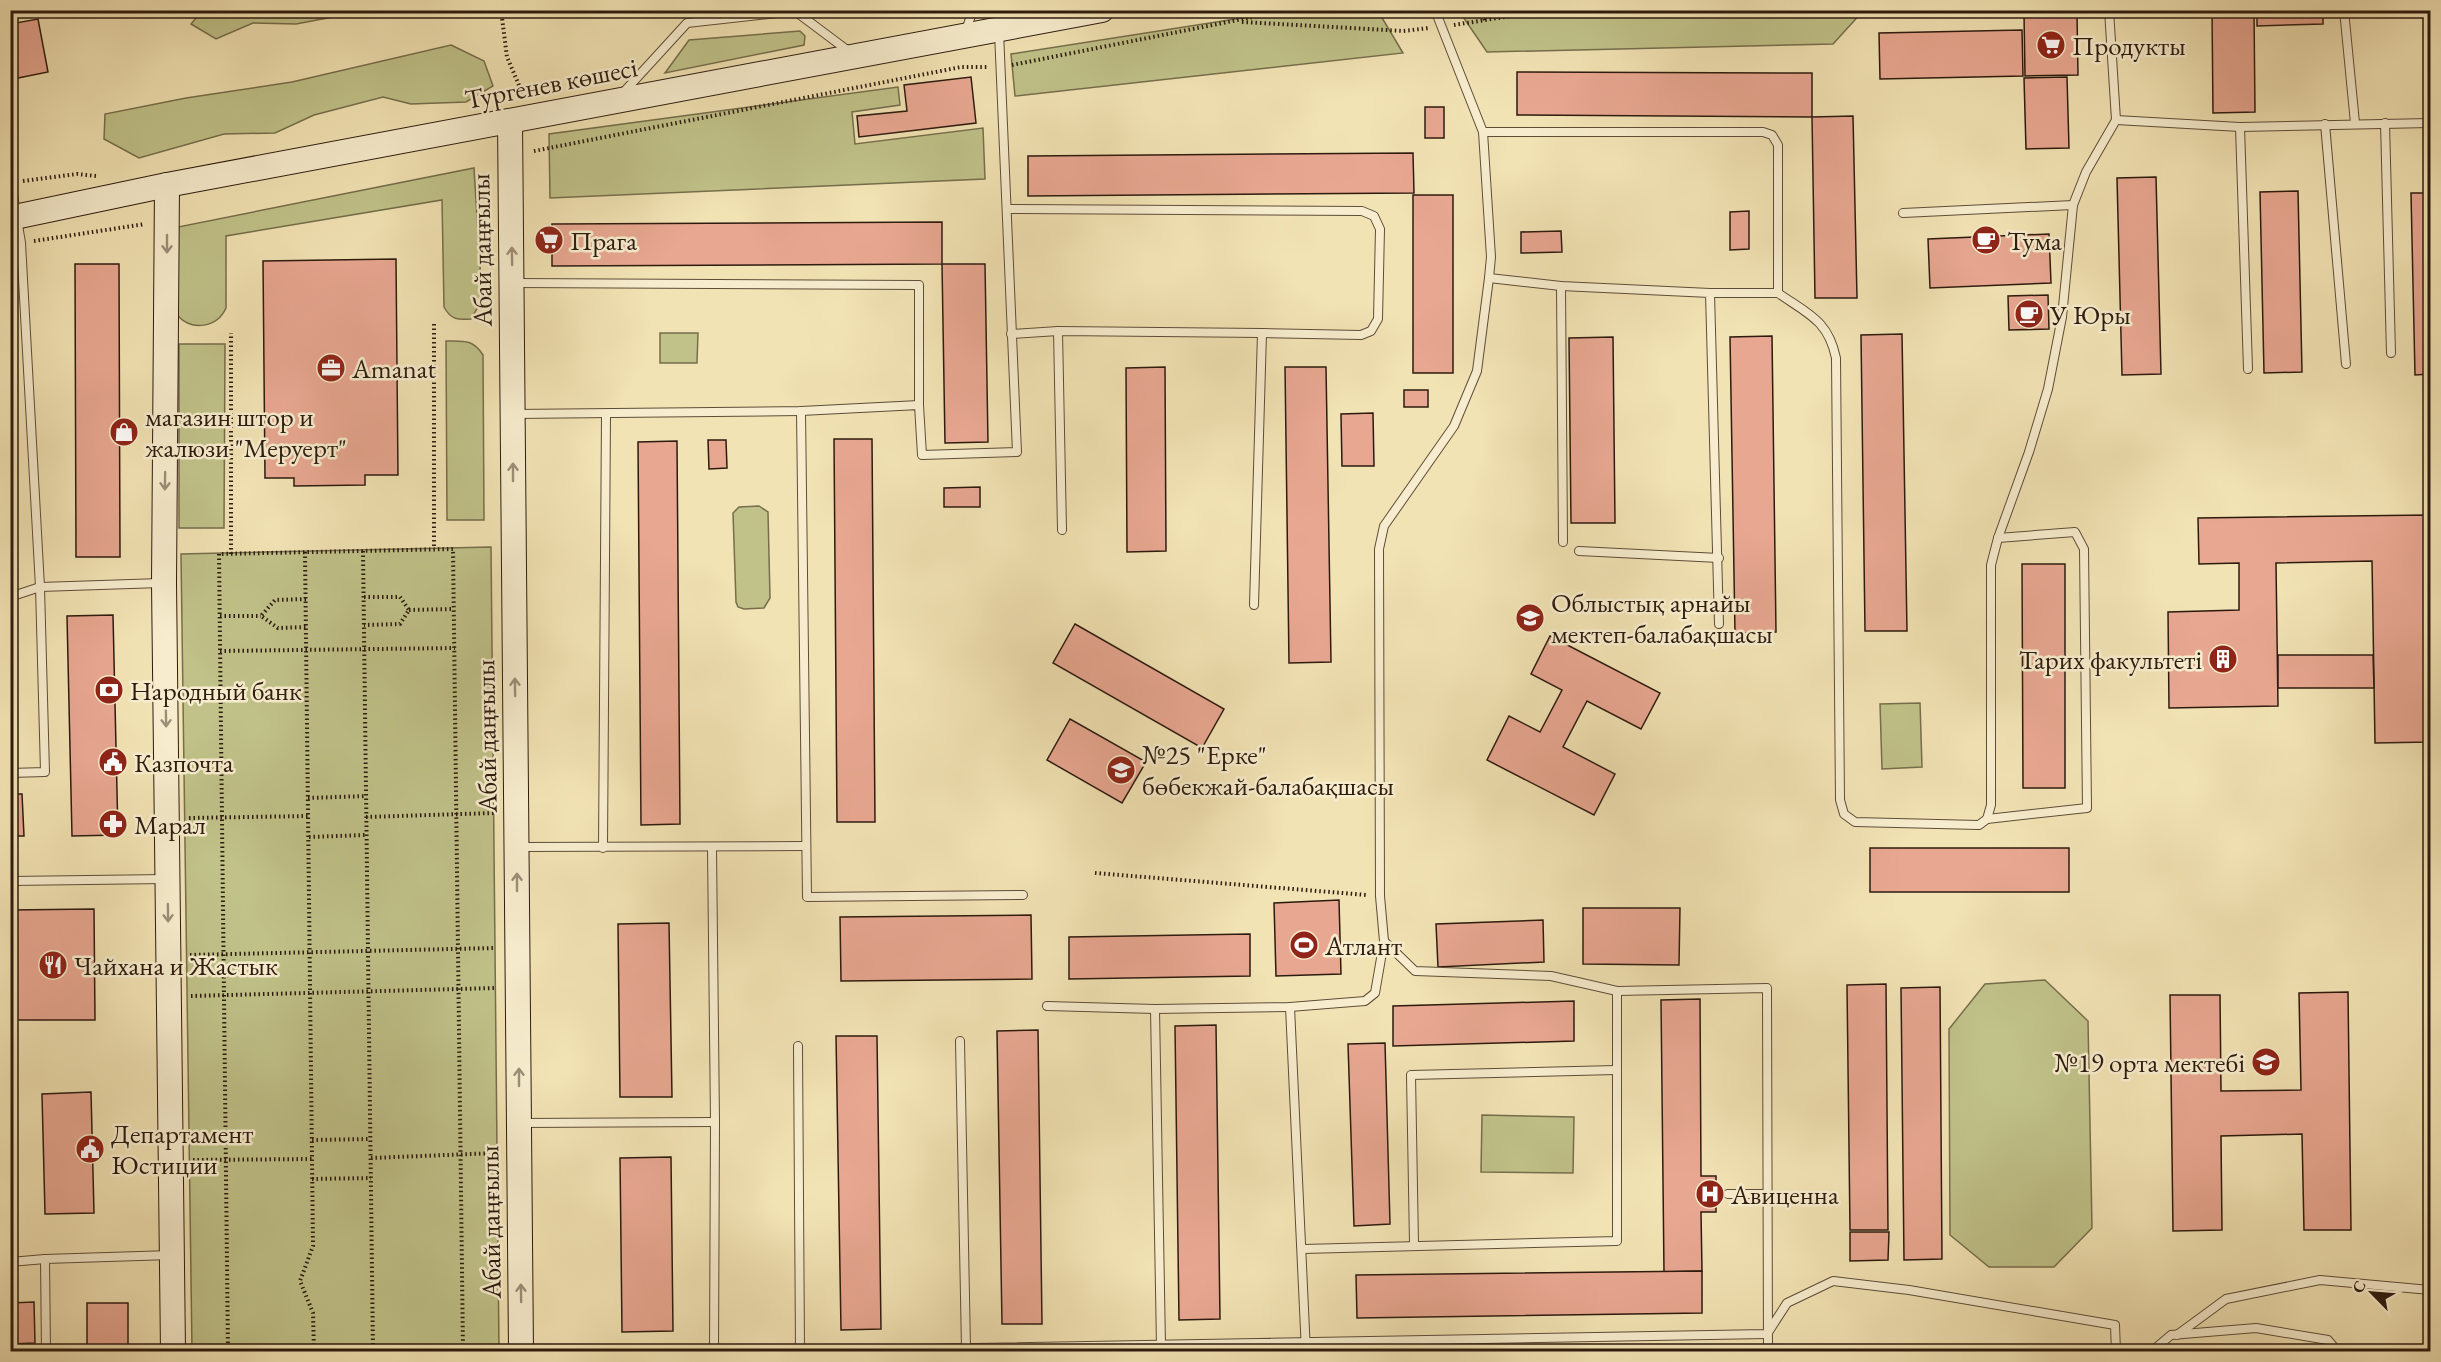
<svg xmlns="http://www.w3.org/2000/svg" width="2441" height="1362" font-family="'EB Garamond',serif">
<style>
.green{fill:#c0c289;stroke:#766e4c;stroke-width:1.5}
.building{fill:#e8a791;stroke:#2d1b0f;stroke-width:1.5}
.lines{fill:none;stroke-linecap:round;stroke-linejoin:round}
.service-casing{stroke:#5e4d38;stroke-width:10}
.secondary-casing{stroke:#2d1b0f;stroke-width:26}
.path{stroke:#2d1b0f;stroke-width:4;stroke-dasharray:1.5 3;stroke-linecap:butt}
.service{stroke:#f7edce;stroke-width:8}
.secondary{stroke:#f7edce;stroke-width:24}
.oneway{stroke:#9c8e78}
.labels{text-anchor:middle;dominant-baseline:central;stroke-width:5;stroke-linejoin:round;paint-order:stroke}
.poi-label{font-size:27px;fill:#2d1b0f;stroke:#f7edce;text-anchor:start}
.street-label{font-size:27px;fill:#2d1b0f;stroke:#f7edce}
</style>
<rect width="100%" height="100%" fill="#f2e3b4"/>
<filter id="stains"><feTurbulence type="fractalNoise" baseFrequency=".00333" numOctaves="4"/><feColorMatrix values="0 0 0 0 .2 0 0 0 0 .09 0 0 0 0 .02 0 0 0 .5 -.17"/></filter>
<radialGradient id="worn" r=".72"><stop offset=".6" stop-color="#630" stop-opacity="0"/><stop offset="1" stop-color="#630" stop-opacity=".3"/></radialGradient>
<g class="green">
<path d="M 202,11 L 202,10 L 365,11 L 296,24 L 253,23 L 216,39 L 191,24 Z"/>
<path d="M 1287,11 L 1378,11 L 1403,53 L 1015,96 L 1011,54 Z"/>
<path d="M 1459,11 L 1863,11 L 1833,44 L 1487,52 Z"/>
<path d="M 800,31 L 805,36 L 804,45 L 665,73 L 689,40 Z"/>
<path d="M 451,45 L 484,61 L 493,86 L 466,102 L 411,104 L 383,97 L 314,115 L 275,133 L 224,134 L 139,158 L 104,139 L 105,114 L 186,98 L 292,82 Z"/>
<path d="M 898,87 L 900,105 L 852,112 L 855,144 L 983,128 L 985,179 L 550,198 L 549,134 Z"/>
<path d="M 474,168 L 482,300 L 471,319 C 458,320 451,320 444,307 L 442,200 L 226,236 L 226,308 C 217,328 192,331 178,316 L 178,227 Z"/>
<path d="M 660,333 L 698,333 L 697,363 L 660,363 Z"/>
<path d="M 446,341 C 463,341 473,339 483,355 L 484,520 L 447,520 Z"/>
<path d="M 179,344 L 225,344 L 224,528 L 179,528 Z"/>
<path d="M 759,506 L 768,512 L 770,598 L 764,608 L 744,609 L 738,607 L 736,602 L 733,513 L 739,507 Z"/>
<path d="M 491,547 L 499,1351 L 192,1351 L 181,554 Z"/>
<path d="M 1920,703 L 1922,767 L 1882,769 L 1880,704 Z"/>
<path d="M 2045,980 L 2088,1021 L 2092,1228 L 2054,1267 L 1989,1267 L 1950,1235 L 1949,1029 L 1985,984 Z"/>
<path d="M 1482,1115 L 1574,1117 L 1573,1173 L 1481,1172 Z"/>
</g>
<g class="building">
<path d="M 2212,10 L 2254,10 L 2255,112 L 2213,113 Z"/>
<path d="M 2257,10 L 2323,10 L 2323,24 L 2257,26 Z"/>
<path d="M 2024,14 L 2077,14 L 2078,75 L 2025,76 Z"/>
<path d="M 38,19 L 48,72 L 13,79 L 10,24 Z"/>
<path d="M 2022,30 L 2023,76 L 1880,79 L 1879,33 Z"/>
<path d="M 1517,72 L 1812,73 L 1812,117 L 1517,115 Z"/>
<path d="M 971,77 L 976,123 L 859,137 L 857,116 L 907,111 L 904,85 Z"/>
<path d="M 2067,77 L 2069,148 L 2026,149 L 2024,78 Z"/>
<rect x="1425" y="107" width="19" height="31"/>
<path d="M 1853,116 L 1857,298 L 1815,298 L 1812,117 Z"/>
<path d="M 1413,153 L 1414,193 L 1028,196 L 1028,156 Z"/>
<path d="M 2156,177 L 2161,374 L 2122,375 L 2117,178 Z"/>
<path d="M 2298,191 L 2302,372 L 2264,373 L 2260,192 Z"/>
<path d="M 2411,193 L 2430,193 L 2430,374 L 2415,375 Z"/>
<rect x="1413" y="195" width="40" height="178"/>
<path d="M 1749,211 L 1749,249 L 1730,250 L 1730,212 Z"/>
<path d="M 942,222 L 942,264 L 552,266 L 552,224 Z"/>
<path d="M 1561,231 L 1562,252 L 1521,253 L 1521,232 Z"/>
<path d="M 2049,234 L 2051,283 L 1930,288 L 1928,239 Z"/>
<path d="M 396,259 L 398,475 L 365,475 L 365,485 L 294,486 L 294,478 L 265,478 L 263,261 Z"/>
<path d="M 75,264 L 119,264 L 120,557 L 76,557 Z"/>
<path d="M 942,264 L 985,264 L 988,442 L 945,443 Z"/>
<path d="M 2048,295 L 2049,329 L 2009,330 L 2008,296 Z"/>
<path d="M 1902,334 L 1907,631 L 1865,631 L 1861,335 Z"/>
<path d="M 1772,336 L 1776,632 L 1735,633 L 1730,337 Z"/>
<path d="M 1613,337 L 1615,523 L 1571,523 L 1569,338 Z"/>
<path d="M 1165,367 L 1166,551 L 1127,552 L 1126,368 Z"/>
<path d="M 1285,367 L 1326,367 L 1331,662 L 1289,663 Z"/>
<rect x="1404" y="390" width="24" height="17"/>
<path d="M 1373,413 L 1374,466 L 1342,466 L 1341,414 Z"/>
<path d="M 834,439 L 872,439 L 875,822 L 837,822 Z"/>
<path d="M 708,440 L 726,440 L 727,468 L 709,469 Z"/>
<path d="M 677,441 L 680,824 L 641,825 L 638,442 Z"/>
<path d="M 980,487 L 980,507 L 944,507 L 944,488 Z"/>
<path d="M 2428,515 L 2430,742 L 2375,743 L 2372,561 L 2276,563 L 2278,706 L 2169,708 L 2168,612 L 2239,610 L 2239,563 L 2199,564 L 2198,518 Z"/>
<path d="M 2022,564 L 2065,564 L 2065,788 L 2023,788 Z"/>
<path d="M 113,615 L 118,835 L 72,836 L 67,616 Z"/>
<path d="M 1075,624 L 1224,709 L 1202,748 L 1053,663 Z"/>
<path d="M 1550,636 L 1660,693 L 1641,729 L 1587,701 L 1563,747 L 1615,774 L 1594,815 L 1487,760 L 1509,716 L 1540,732 L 1562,690 L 1531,674 Z"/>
<path d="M 2278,655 L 2373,655 L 2374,688 L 2278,688 Z"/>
<path d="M 1070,719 L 1146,762 L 1122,803 L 1047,760 Z"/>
<path d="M 10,794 L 22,794 L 24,836 L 10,836 Z"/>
<rect x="1870" y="848" width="199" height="44"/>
<path d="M 1339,900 L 1341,974 L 1276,976 L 1274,903 Z"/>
<path d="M 1583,908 L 1680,908 L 1679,965 L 1583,964 Z"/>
<path d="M 94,909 L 95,1020 L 10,1020 L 10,910 Z"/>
<path d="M 1031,915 L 1032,979 L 841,981 L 840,917 Z"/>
<path d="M 1543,920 L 1544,962 L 1438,967 L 1436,924 Z"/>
<path d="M 669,923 L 672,1097 L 620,1097 L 618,924 Z"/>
<path d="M 1250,934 L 1250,976 L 1069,979 L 1069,937 Z"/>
<path d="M 1886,984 L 1888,1230 L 1850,1230 L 1847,985 Z"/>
<path d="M 1940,987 L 1942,1259 L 1904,1260 L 1901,988 Z"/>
<path d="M 2348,992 L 2351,1230 L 2304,1230 L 2302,1134 L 2221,1136 L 2222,1230 L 2173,1231 L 2170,995 L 2220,995 L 2221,1091 L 2301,1090 L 2299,993 Z"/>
<path d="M 1700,999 L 1701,1176 L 1716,1176 L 1716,1212 L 1701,1212 L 1702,1271 L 1664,1272 L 1661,1000 Z"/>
<path d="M 1574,1001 L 1574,1041 L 1393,1046 L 1393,1006 Z"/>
<path d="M 1216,1025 L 1220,1319 L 1179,1320 L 1175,1026 Z"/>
<path d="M 1038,1030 L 1042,1324 L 1002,1324 L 997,1031 Z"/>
<path d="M 836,1036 L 877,1036 L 881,1329 L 841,1330 Z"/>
<path d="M 1385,1043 L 1390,1224 L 1354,1226 L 1348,1044 Z"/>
<path d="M 91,1092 L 94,1213 L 45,1214 L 42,1094 Z"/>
<path d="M 671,1157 L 673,1331 L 622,1332 L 620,1158 Z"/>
<path d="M 1850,1232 L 1889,1232 L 1888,1260 L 1850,1261 Z"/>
<path d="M 1702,1271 L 1702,1313 L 1357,1318 L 1356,1275 Z"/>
<path d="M 34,1302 L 35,1343 L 10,1344 L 10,1303 Z"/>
<rect x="87" y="1303" width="41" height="49"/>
</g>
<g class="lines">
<g class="service-casing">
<g id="service">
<path d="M 2109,10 L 2116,120 L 2240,127 L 2430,123"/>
<path d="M 2344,10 L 2355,123"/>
<path d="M 965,33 L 973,10"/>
<path d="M 622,94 L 687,23 L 795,11 L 851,53"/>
<path d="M 2385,123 L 2391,353"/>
<path d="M 2325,124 L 2346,364"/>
<path d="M 2240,127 L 2248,369"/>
<path d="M 1483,132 L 1763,132 L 1772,135 L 1778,145 L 1778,293 L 1710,293"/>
<path d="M 10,177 L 21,243 L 40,587 L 45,772 L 10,773"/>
<path d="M 1007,209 L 1362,211 L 1374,216 L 1380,229 L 1378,319 L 1371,331 L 1361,335 L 1262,333"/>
<path d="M 1903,213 L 2073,205"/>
<path d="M 1489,278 L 1561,286 L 1710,293 L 1719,624"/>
<path d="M 514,283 L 919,285 L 919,405"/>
<path d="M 1561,286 L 1563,542"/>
<path d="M 1778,293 C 1808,314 1828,320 1836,358 L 1840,800 L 1844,814 L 1855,822 L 1979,825 L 1987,819 L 1991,805 L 1991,565 L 1998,538 L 2029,452 L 2048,389 L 2062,317 L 2073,205 L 2086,172 L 2116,120"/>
<path d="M 1058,331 L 1062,530"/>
<path d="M 1011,334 L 1058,331 L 1262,333 L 1254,605"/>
<path d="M 801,411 L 807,897 L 1023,895"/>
<path d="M 513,414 L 801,411 L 919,405 L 922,455 L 1017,452 L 999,32"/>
<path d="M 1579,551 L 1719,558"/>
<path d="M 10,597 L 40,587 L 161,583"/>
<path d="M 1987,819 L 2087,808 L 2084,549 L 2075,532 L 1998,538"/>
<path d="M 517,847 L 806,846"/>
<path d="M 603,848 L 606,414"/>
<path d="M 712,848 L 715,1122 L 714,1352"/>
<path d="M 10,881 L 166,879"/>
<path d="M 1384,941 L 1415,971 L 1551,976 L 1617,991 L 1767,988 L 1768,1352"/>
<path d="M 1047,1006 L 1155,1009 L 1290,1007 L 1365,1001 L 1375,993 L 1384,941 L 1380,896 L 1379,549 L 1384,526 L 1454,426 L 1477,371 L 1489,278 L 1491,257 L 1483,132 L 1435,10"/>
<path d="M 1290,1007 L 1306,1352"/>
<path d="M 1155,1009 L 1161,1346"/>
<path d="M 960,1041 L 966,1348"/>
<path d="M 798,1046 L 800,1351"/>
<path d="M 521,1123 L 715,1122"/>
<path d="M 1728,1194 L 1768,1194"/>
<path d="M 1414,1244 L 1411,1075 L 1616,1070"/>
<path d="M 1303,1249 L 1617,1241 L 1617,991"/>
<path d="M 10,1262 L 45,1259"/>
<path d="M 2177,1335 L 2226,1299 L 2320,1280 L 2430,1290"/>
<path d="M 522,1349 L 800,1351 L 1767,1334 L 1787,1303 L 1833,1281 L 1909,1290 L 2115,1325 L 2116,1352"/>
<path d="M 46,1352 L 45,1259 L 171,1255"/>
<path d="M 2151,1352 L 2171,1335 L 2256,1328 L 2328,1340 L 2338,1352"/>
</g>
</g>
<g class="secondary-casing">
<g id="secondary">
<path d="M 510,121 L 521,1352"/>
<path d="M 167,185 L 164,583 L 173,1352"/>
<path d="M 10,218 L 167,185 L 1102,10"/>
</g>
</g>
<g class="path">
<path d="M 501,10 L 507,57 L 524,97"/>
<path d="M 1482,10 L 1485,21"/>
<path d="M 1242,22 L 1403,31 L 1429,28"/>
<path d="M 1454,25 L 1548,10"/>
<path d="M 1012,65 L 1288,10"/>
<path d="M 534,151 L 961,67 L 987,67"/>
<path d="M 23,181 L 77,174 L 96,176"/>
<path d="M 34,241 L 145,224"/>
<path d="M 434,324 L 434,549"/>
<path d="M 363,551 L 373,1352"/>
<path d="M 305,552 L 313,1246 L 300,1281 L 313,1313 L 314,1352"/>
<path d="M 231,554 L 231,333"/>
<path d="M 364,597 L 400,597 L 409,610 L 400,624 L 364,625"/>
<path d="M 306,599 L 275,600 L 261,616 L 278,628 L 306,627"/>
<path d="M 409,610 L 454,609"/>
<path d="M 220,616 L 261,616"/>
<path d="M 220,651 L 455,648"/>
<path d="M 308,798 L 366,796"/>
<path d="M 366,817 L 494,813"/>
<path d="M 189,818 L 308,816"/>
<path d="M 309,837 L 366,835"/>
<path d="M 1095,873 L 1367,895"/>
<path d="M 190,955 L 495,948"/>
<path d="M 191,996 L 496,988"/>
<path d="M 312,1140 L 370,1139"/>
<path d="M 371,1158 L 496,1153"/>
<path d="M 193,1160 L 312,1159"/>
<path d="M 312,1179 L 371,1178"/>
<path d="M 228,1352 L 219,554 L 453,549 L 463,1352"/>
</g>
<use href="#service" class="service"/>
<use href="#secondary" class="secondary"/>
</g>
<defs><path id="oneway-shaft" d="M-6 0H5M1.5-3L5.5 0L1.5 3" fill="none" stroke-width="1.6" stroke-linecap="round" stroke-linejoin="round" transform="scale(1.5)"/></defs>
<g class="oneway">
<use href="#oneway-shaft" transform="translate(167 244) rotate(90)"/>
<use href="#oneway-shaft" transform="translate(512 256) rotate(-91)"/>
<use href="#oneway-shaft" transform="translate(513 472) rotate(-90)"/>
<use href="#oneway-shaft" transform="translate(165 481) rotate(91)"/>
<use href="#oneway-shaft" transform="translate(515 687) rotate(-91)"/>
<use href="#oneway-shaft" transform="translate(166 718) rotate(89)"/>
<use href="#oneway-shaft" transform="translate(517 882) rotate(-90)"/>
<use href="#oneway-shaft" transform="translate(168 913) rotate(89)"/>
<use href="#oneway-shaft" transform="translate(519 1077) rotate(-90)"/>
<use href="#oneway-shaft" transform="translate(521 1293) rotate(-91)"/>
</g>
<defs>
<g id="supermarket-disc" transform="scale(1.5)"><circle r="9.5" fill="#8f2418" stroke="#f7edce"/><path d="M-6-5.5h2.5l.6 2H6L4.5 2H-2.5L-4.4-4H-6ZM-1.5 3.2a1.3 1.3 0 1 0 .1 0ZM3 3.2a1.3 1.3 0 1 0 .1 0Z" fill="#fff"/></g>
<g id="cafe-disc" transform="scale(1.5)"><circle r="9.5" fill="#8f2418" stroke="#f7edce"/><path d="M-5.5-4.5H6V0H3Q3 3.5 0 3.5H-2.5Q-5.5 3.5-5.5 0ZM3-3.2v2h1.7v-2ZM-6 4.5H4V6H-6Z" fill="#fff"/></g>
<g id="office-disc" transform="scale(1.5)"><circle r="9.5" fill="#8f2418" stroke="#f7edce"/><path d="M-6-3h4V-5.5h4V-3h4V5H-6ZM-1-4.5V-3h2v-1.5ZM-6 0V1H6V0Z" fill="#fff"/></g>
<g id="shop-disc" transform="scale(1.5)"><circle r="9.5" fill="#8f2418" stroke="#f7edce"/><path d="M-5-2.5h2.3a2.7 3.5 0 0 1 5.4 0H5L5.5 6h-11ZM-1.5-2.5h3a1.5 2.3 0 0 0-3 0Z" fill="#fff"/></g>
<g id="school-disc" transform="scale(1.5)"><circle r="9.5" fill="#8f2418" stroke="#f7edce"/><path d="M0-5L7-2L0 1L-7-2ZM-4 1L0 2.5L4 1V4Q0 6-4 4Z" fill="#fff"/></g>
<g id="building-disc" transform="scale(1.5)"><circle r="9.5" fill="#8f2418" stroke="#f7edce"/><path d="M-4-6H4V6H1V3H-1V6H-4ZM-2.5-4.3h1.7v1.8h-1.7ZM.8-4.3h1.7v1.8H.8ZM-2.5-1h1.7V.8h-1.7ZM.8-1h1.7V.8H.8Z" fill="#fff"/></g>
<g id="bank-disc" transform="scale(1.5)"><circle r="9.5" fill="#8f2418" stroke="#f7edce"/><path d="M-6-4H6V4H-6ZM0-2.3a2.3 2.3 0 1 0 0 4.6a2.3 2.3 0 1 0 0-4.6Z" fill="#fff"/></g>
<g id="civic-disc" transform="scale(1.5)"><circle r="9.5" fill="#8f2418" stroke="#f7edce"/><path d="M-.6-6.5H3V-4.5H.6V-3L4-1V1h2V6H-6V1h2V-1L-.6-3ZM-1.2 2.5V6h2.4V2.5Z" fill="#fff"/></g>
<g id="pharmacy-disc" transform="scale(1.5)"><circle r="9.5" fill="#8f2418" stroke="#f7edce"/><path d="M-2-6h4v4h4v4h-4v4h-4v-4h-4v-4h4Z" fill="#fff"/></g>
<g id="stadium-disc" transform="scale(1.5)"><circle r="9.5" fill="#8f2418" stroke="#f7edce"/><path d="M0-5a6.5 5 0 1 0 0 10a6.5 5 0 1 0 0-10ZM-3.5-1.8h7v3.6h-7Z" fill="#fff"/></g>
<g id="restaurant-disc" transform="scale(1.5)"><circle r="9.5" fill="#8f2418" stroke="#f7edce"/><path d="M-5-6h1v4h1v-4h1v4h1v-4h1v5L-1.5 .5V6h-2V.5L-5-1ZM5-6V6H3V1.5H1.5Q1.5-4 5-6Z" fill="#fff"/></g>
<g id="hospital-disc" transform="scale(1.5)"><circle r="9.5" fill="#8f2418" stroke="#f7edce"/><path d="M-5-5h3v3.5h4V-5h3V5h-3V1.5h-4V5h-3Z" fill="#fff"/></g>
</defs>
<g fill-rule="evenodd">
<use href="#supermarket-disc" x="2051" y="45"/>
<use href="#supermarket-disc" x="549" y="240"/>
<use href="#cafe-disc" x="1986" y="240"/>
<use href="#cafe-disc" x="2029" y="314"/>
<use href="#office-disc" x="331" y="368"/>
<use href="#shop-disc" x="124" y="432"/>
<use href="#school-disc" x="1530" y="618"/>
<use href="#building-disc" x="2223" y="659"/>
<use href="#bank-disc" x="109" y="690"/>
<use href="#civic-disc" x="113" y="762"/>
<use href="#school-disc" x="1121" y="770"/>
<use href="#pharmacy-disc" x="113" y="824"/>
<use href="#stadium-disc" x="1304" y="945"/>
<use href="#restaurant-disc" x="53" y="965"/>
<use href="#school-disc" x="2266" y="1062"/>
<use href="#civic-disc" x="90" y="1149"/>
<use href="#hospital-disc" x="1710" y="1194"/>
</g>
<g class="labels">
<g class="poi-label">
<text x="2072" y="45">Продукты</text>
<text x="570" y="240">Прага</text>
<text x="2007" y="240">Тума</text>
<text x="2050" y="314">У Юры</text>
<text x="352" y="368">Amanat</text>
<text x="145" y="416">магазин штор и<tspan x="145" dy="31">жалюзи "Меруерт"</tspan></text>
<text x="1551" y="602">Облыстық арнайы<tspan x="1551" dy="31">мектеп-балабақшасы</tspan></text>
<text x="2202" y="659" text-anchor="end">Тарих факультеті</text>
<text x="130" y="690">Народный банк</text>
<text x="1142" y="754">№25 "Ерке"<tspan x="1142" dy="31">бөбекжай-балабақшасы</tspan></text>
<text x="134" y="762">Казпочта</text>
<text x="134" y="824">Марал</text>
<text x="1325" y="945">Атлант</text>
<text x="74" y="965">Чайхана и Жастык</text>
<text x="2245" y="1062" text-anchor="end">№19 орта мектебі</text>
<text x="111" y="1133">Департамент<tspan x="111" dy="31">Юстиции</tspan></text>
<text x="1731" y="1194">Авиценна</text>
</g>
<g class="street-label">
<text transform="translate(551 83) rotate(-11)">Тургенев көшесі</text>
<text transform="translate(481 250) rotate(-91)">Абай даңғылы</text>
<text transform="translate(486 736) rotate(-91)">Абай даңғылы</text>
<text transform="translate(490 1222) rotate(-91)">Абай даңғылы</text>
</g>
</g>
<rect width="2441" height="1362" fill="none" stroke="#f2e3b4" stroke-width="36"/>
<rect x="12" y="12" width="2417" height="1338" fill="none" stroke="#2d1b0f" stroke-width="3"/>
<rect x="18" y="18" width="2405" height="1326" fill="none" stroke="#2d1b0f" stroke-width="1.5"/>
<g transform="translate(2372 1293) rotate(295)" stroke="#f7edce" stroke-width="4.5" paint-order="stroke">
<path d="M0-4.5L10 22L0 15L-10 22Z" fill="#2d1b0f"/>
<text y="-9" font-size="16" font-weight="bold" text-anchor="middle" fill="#2d1b0f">С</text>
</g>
<rect width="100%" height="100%" filter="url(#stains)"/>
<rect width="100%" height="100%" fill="url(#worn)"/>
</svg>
